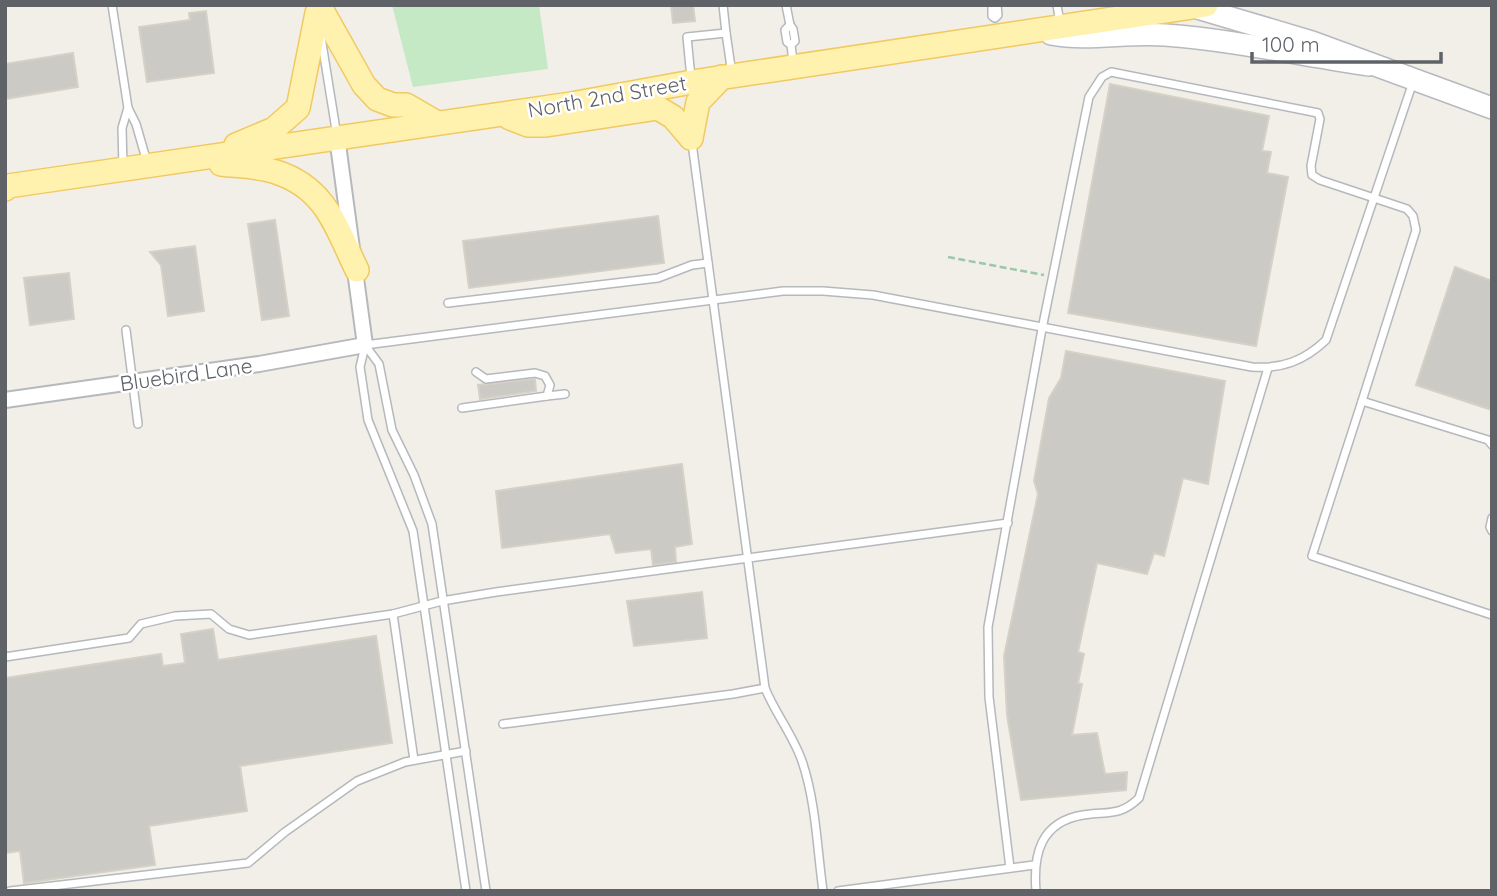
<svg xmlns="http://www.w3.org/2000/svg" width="1497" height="896" font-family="Quicksand,sans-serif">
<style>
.green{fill:#c5e8c5}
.building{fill:#cccac5;stroke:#d6d1c6;stroke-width:2}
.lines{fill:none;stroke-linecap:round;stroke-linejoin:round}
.lane-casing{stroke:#b5b8bc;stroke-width:10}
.street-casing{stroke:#b5b8bc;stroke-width:18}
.secondary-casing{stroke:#b6babf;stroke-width:24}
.primary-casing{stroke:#f2c960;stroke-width:26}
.path{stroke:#9cc7a9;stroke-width:2.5;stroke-dasharray:7 3.5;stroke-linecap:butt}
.lane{stroke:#fff;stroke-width:7}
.street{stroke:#fff;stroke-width:14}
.secondary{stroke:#fff;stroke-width:21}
.primary{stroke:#fff2af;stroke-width:23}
.labels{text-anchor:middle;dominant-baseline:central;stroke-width:5;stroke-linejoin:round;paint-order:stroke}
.street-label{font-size:21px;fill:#5f6368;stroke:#fff}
</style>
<rect width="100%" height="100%" fill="#f1efe8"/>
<path class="green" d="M 392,5 L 539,5 L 548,69 L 413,87 Z"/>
<g class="building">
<path d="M 671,5 L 693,5 L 695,21 L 673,23 Z"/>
<path d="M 206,11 L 214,73 L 147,82 L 139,27 L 190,20 L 189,13 Z"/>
<path d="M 73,53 L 78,87 L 5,99 L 5,64 Z"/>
<path d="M 1110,84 L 1269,116 L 1262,151 L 1271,152 L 1267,173 L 1288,177 L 1256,346 L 1068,313 Z"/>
<path d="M 658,216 L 664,263 L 469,288 L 463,241 Z"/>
<path d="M 275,220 L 289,316 L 262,320 L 248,224 Z"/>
<path d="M 195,246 L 204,311 L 168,316 L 161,265 L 150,252 Z"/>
<path d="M 1455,267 L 1492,281 L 1492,410 L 1416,385 Z"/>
<path d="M 69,273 L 74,319 L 30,325 L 24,278 Z"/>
<path d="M 1066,351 L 1225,381 L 1208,484 L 1183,478 L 1164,556 L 1154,553 L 1147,574 L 1097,563 L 1078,652 L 1084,654 L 1078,683 L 1082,684 L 1072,735 L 1097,733 L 1105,774 L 1127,772 L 1126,790 L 1021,800 L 1007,715 L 1004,656 L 1038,494 L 1034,481 L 1049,398 L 1061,378 Z"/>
<path d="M 535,379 L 536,391 L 480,399 L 478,385 Z"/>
<path d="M 682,464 L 692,544 L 675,547 L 676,562 L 653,565 L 651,549 L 616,553 L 610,534 L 502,548 L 496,491 Z"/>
<path d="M 702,592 L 707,638 L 634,646 L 627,601 Z"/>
<path d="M 213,629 L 218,660 L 376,636 L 392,743 L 240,766 L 247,811 L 149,826 L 155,865 L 24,883 L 20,851 L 5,853 L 5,678 L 161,654 L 163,666 L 185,663 L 181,634 Z"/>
</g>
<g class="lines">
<g class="lane-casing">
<g id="lane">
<path d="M 112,5 L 128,108"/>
<path d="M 723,5 L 726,33"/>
<path d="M 786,5 L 790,25"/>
<path d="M 992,5 L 992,16 L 995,18 L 998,15 L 997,5"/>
<path d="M 1057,5 L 1060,23"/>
<path d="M 321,37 L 337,136"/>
<path d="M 791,45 L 795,41 L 793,29 L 790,25 L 785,30 L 787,42 L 791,45 L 793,62"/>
<path d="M 691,78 L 687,37 L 726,33 L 732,74"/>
<path d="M 692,143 L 765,688 C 775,713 793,735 802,761 C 816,802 817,848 823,891"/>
<path d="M 123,167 L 122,128 L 128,108 L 136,124 L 147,162"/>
<path d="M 448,303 L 658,278 L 692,265 L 708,263"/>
<path d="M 126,330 L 138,424"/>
<path d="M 365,345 L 783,291 L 823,291 L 873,295 L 1252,367 C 1282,369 1304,361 1326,340 L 1413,82"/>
<path d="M 365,345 L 379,364 L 392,430 L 414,475 L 432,524 L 486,891"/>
<path d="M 365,346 L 360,367 L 368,420 L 413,531 L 466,891"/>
<path d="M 547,396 L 565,394"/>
<path d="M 1362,401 L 1312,556 L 1492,615"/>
<path d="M 462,408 L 547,396 L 550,385 L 545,376 L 535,373 L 486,379 L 476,372"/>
<path d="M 1492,518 L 1490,527 L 1492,531"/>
<path d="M 393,614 L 414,760"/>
<path d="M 5,657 L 129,638 L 141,624 L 175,616 L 211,614 L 229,629 L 249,635 L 393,614 L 442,601 L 496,592 L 1008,523"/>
<path d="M 503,724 L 733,694 L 765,688"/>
<path d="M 1010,868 L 989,697 L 988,627 L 1042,329 L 1089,97 L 1102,77 L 1111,72 L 1318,113 L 1320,119 L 1311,166 L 1312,175 L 1320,180 L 1407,209 L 1413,216 L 1416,230 L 1362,401 L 1488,440 L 1492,445"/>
<path d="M 10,891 L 248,863 L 285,832 L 357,781 L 405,762 L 466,751"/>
<path d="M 838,891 L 1034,865"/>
<path d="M 1036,891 C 1033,855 1040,822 1083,815 C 1108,811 1119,817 1139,798 L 1268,368"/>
</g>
</g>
<g class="street-casing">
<path id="street" d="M 5,400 L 259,364 L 365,345 L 337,137"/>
</g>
<g class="secondary-casing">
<g id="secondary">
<path d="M 1194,7 L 1312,42 L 1492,108"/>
<path d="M 1051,34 C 1088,41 1128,32 1165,35 C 1233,40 1301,55 1369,65"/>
</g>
</g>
<g class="primary-casing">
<g id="primary">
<path d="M 319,5 L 364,85 L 377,99 L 393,105 L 406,105 L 437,123"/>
<path d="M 510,118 L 528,125 L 546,125 L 658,108 L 673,117 L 691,138"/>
<path d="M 691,138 L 698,102 L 722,77"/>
<path d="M 236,145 L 274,129 L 298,108 L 317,13"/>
<path d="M 221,164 C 238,166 259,166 276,172 C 326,188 336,227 357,270"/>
<path d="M 5,189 L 8,186 L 571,104 L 692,82 L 1206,5"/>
</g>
</g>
<path class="path" d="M 948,257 L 1044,275"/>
<use href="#lane" class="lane"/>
<use href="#street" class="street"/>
<use href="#secondary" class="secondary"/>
<use href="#primary" class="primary"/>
</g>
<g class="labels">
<g class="street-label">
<text transform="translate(607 96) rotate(-10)">North 2nd Street</text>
<text transform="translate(186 374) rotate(-8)">Bluebird Lane</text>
</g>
</g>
<rect width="1497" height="896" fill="none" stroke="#5f6368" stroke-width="14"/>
<path d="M1252 52v10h189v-10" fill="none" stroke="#5f6368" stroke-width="3.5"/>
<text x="1262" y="52" font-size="21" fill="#5f6368" stroke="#ffffff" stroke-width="5" paint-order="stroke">100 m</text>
</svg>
